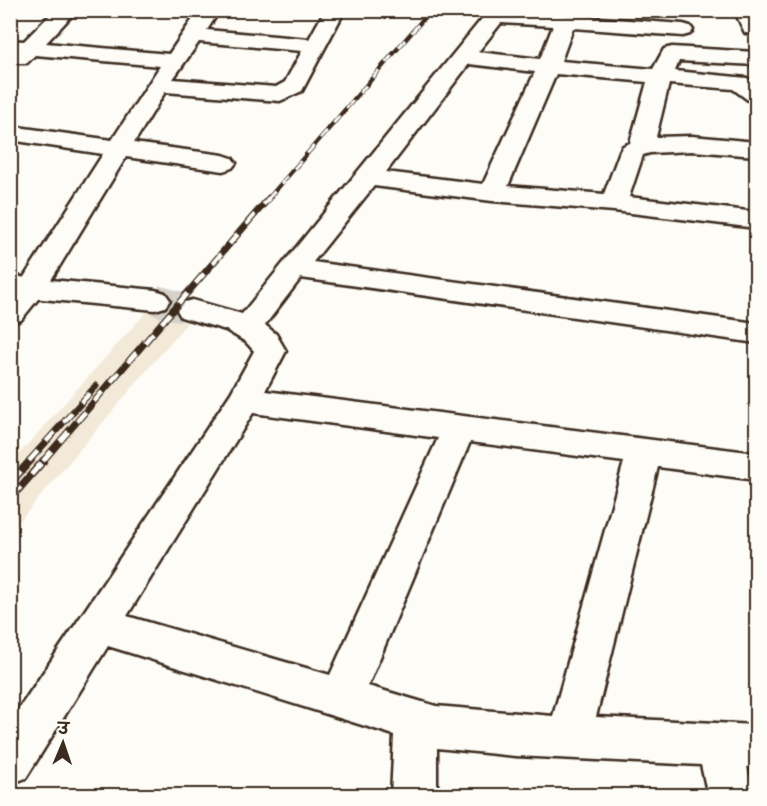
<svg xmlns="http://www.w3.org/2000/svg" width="767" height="806" font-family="'Indie Flower','Playpen Sans Deva',sans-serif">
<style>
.built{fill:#f3e9d8}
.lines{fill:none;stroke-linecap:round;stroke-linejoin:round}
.minor-tunnel{stroke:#d6d2cc;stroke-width:30;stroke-dasharray:30 15;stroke-linecap:butt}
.minor-casing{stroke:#3b2a1e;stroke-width:5}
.major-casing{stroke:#3b2a1e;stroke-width:5}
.minor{fill:#fdfcf7;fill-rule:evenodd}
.major{fill:#fdfcf7;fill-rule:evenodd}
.rail-far2-casing{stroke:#3b2a1e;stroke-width:4.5}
.rail-far1-casing{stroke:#3b2a1e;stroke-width:7}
.rail-casing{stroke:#3b2a1e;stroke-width:8}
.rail-far2{stroke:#fdfcf7;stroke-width:3;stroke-dasharray:10;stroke-linecap:butt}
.rail-far1{stroke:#fdfcf7;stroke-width:4.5;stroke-dasharray:13;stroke-linecap:butt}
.rail{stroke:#fdfcf7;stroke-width:5;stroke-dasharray:16;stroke-linecap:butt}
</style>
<rect width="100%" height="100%" fill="#fdfcf7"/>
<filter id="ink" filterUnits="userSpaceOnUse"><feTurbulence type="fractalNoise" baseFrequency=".0167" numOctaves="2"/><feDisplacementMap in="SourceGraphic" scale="12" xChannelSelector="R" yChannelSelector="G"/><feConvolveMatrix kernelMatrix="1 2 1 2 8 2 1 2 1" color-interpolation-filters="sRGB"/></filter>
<g filter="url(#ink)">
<path class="built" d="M 150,308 L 192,317 L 11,531 L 11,463 Z"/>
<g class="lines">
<path class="minor-tunnel" d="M 155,300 L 192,310"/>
<g class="minor-casing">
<g id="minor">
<path d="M 55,10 L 77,10 L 46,43 L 169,54 L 199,10 L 220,10 L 207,30 L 309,39 L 325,10 L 345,10 L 302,91 L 280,101 L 165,92 L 134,143 L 223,155 L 232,158 L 236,163 L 232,168 L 223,171 L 126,157 L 51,280 L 155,290 L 165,293 L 170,300 L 165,307 L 155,310 L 32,298 L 22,295 L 17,288 L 103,154 L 10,140 L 10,126 L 112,140 L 160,66 L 35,55 L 27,63 L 11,63 L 10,40 L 24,41 ZM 199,42 L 302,51 L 285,82 L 276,87 L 173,79 Z"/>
<path d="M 489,10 L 683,24 L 690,26 L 693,30 L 690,34 L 683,36 L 573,28 L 561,61 L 653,69 L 664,49 L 672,47 L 756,52 L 756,65 L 679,61 L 675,71 L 747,78 L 756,85 L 756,102 L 748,100 L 733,89 L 669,84 L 656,137 L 692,136 L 756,142 L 756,156 L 692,151 L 650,153 L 643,155 L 629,197 L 756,212 L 756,228 L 614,211 L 492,201 L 374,186 L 313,262 L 756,323 L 756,343 L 301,278 L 265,325 L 276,334 L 286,351 L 265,391 L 756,453 L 756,480 L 658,467 L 596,717 L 756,725 L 756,767 L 747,767 L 754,796 L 708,796 L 701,765 L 515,756 L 437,748 L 437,796 L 391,796 L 394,735 L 108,646 L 26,778 L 10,784 L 10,722 L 231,393 L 254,351 L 246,342 L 226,330 L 181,317 L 177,310 L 181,303 L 192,300 L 242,314 ZM 501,23 L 553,26 L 540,59 L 478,52 ZM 469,64 L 535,72 L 483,184 L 386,172 ZM 556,74 L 647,82 L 630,143 L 623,146 L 620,151 L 604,194 L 508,186 ZM 253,413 L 438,438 L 330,675 L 127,616 ZM 470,442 L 624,462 L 553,716 L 436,706 L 368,686 Z"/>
<path d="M 734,10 L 754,10 L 756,34 L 745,33 Z"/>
</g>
</g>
<g class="major-casing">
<path id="major" d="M 10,275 L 42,281 L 47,288 L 21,320 L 10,323 Z"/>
</g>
<use href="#minor" class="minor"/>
<use href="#major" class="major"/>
<g class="rail-far2-casing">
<path id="rail-far2" d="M 268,199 L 431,10"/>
</g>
<g class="rail-far1-casing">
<g id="rail-far1">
<path d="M 29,461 L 96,386"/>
<path d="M 43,461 L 269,198"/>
</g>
</g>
<g class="rail-casing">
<g id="rail">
<path d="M 10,483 L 31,460"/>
<path d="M 10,499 L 44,460"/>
</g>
</g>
<use href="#rail-far2" class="rail-far2"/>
<use href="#rail-far1" class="rail-far1"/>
<use href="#rail" class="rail"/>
</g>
</g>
<rect width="767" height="806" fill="none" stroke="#fdfcf7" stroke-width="36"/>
<rect x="18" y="18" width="731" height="770" fill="none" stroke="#3b2a1e" stroke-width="2" filter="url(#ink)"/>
<g transform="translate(63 743) rotate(2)" stroke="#fdfcf7" stroke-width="4.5" paint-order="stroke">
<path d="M0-4.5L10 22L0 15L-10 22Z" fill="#3b2a1e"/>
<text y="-9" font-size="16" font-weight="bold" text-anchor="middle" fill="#3b2a1e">उ</text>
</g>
</svg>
